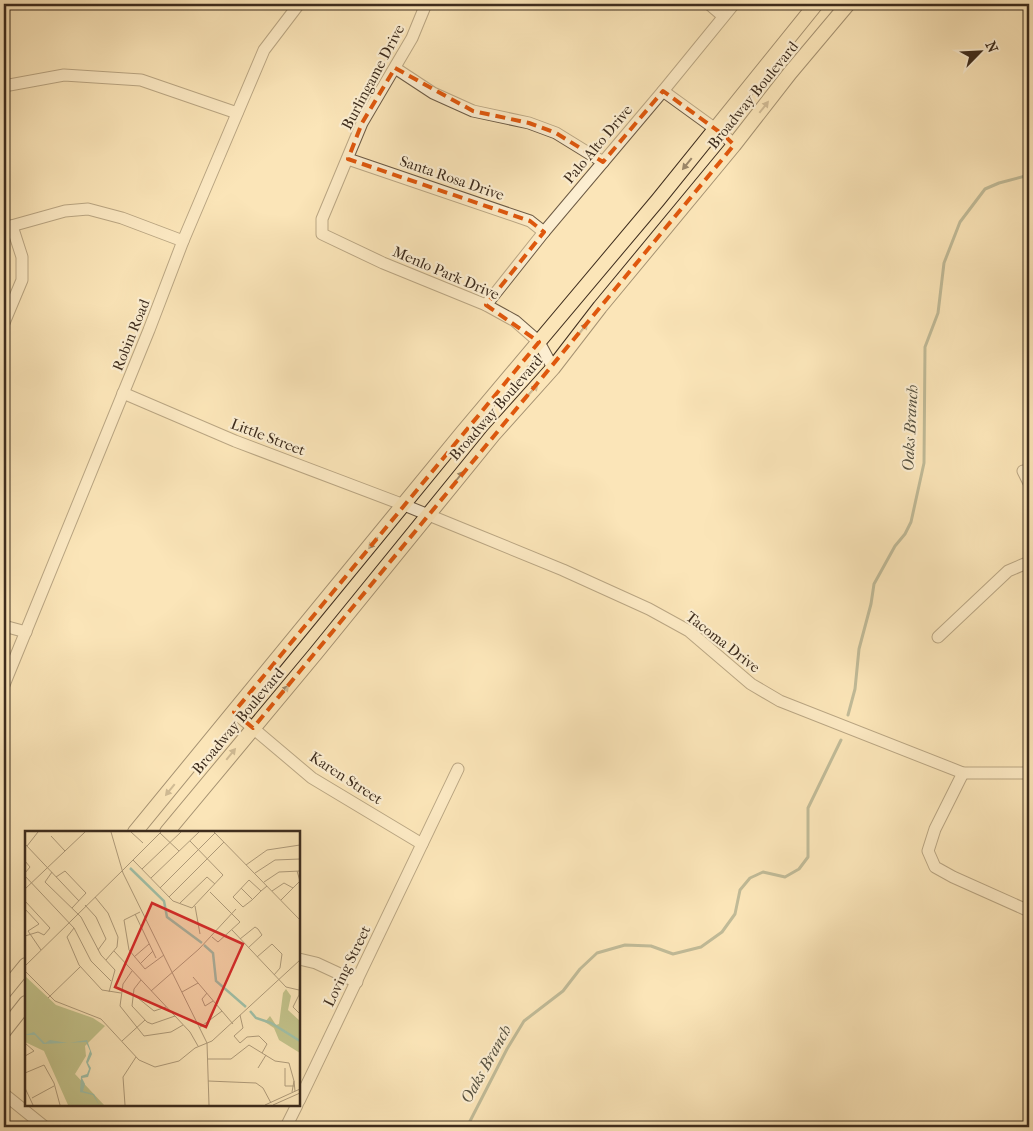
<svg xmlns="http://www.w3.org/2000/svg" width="1033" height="1131" font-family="'IM FELL French Canon',serif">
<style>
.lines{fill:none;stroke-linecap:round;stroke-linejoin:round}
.stream{stroke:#788570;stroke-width:3}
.minor-casing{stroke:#6c5a44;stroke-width:13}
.major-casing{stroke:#3d2c1d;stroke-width:16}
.minor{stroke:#fceed1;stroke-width:11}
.major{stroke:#fbe5b8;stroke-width:14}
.oneway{fill:#9c886a}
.marked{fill:none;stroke:#df570d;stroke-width:4;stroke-dasharray:10 6;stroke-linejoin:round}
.labels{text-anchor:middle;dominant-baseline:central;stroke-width:4.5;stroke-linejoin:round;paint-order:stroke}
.street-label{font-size:15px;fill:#3d2c1d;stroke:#fceed1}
.water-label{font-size:16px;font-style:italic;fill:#565140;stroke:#fceed1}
.inset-river{fill:none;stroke:#a0c0a8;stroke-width:2.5}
.inset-road{fill:none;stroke:#af9b7a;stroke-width:1}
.view{fill:#d62828;fill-opacity:0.15;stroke:#d62828;stroke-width:2.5}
.inset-edge{fill:none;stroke:#3d2c1d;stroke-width:2.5}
</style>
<rect width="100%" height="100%" fill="#fbe5b8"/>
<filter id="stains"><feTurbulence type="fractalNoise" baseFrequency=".004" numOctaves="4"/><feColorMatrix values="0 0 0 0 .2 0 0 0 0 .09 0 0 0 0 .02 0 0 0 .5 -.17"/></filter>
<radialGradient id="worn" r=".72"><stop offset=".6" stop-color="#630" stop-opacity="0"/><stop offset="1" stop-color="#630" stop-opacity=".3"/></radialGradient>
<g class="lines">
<g class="stream">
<path d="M 848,715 L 855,689 L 859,649 L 871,604 L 874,584 L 895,546 L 905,534 L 911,522 L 924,463 L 925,347 L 938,313 L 944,263 L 960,222 L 985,189 L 999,183 L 1029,175"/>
<path d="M 467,1127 L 507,1049 L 524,1021 L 563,991 L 580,969 L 597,953 L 625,945 L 651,946 L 673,954 L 701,947 L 722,932 L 735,914 L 740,890 L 750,878 L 763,872 L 785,877 L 799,869 L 808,857 L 808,808 L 841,740"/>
</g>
<g class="minor-casing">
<g id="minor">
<path d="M 426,4 L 412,38 L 362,123 L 322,219 L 322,234 L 383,263 L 486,305 L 515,321 L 539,342 L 553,368"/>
<path d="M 709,4 L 723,16"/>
<path d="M 395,68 L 433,93 L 473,111 L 529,123 L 556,133 L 603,162"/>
<path d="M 4,86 L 64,75 L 141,80 L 237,113"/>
<path d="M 663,91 L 725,136 L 734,145"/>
<path d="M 348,159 L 530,221 L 544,232"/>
<path d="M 4,228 L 65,211 L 88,209 L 122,218 L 183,241"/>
<path d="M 486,305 L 544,232 L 663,91 L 734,4"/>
<path d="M 4,323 L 22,280 L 22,257 L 12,226"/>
<path d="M 123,393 L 235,441 L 404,505 L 480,536 L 563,570 L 649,609 L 689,631 L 751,684 L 780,701 L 963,773 L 1029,773"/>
<path d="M 1023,471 L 1029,483"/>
<path d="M 4,626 L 26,632"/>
<path d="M 938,637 L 1008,571 L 1029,562"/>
<path d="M 4,685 L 149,330 L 183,241 L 264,50 L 299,4"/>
<path d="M 234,712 L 312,778 L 422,844"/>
<path d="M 963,773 L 935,829 L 928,851 L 935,867 L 953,877 L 1029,911"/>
<path d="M 299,959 L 316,963 L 357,982"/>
<path d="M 4,1094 L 45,1127"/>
<path d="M 299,1101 L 458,769"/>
<path d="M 286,1127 L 297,1105"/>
</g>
</g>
<g class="major-casing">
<g id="major">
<path d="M 135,832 L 462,433 L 658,200 L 816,4"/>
<path d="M 167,832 L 316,653 L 493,435 L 553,368 L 600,307 L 734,145 L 790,73 L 848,4"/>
<path d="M 4,992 L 26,965"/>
<path d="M 4,1031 L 26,1003"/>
</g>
</g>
<use href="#minor" class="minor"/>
<use href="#major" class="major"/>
</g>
<defs><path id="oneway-solid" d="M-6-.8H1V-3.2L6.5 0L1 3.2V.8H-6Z" transform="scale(1.25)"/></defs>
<g class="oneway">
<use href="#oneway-solid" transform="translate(764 107) rotate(-52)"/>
<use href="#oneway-solid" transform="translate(687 164) rotate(129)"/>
<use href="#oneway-solid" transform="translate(583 329) rotate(-52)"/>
<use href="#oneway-solid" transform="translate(533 390) rotate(-48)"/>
<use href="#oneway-solid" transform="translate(459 477) rotate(-51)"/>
<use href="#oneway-solid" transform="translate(373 543) rotate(129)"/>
<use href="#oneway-solid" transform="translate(284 691) rotate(-50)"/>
<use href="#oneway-solid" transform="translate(231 754) rotate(-51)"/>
<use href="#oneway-solid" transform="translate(170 790) rotate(129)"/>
</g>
<path d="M0 0H1033V1131H0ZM 395,68 L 473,111 L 529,123 L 556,133 L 603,162 L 663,91 L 725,136 L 734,145 L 253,728 L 234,712 L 539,342 L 486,305 L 544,232 L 530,221 L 348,159 L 362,123 Z" fill="#fbe5b8" fill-opacity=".55" fill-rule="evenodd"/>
<path class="marked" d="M 395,68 L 473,111 L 529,123 L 556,133 L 603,162 L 663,91 L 725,136 L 734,145 L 253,728 L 234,712 L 539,342 L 486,305 L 544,232 L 530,221 L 348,159 L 362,123 Z"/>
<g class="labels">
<g class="street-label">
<text transform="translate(373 77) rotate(-62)">Burlingame Drive</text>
<text transform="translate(753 95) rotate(-51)">Broadway Boulevard</text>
<text transform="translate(598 144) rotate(-50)">Palo Alto Drive</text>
<text transform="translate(452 178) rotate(19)">Santa Rosa Drive</text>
<text transform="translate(446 273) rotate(23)">Menlo Park Drive</text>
<text transform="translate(131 335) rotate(-68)">Robin Road</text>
<text transform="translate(496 408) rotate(-49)">Broadway Boulevard</text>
<text transform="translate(268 437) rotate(21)">Little Street</text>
<text transform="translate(723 642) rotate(38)">Tacoma Drive</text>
<text transform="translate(238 721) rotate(-50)">Broadway Boulevard</text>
<text transform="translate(346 778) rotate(33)">Karen Street</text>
<text transform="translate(347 966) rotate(-64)">Loving Street</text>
</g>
<g class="water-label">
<text transform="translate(910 428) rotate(-87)">Oaks Branch</text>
<text transform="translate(486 1064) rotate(-61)">Oaks Branch</text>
</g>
</g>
<g transform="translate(25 831)">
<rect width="275" height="275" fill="#fbe5b8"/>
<path d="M 0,145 L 31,174 L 68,187 L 80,195 L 60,215 L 61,225 L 50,243 L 79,274 L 43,274 L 19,220 L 0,211 ZM 261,158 L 266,165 L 263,179 L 275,190 L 275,222 L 254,209 L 249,197 L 240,191 L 245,185 L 251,194 L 254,193 L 258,162 Z" fill="#c3c38b"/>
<path d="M 9,201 L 20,212 L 25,209 L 43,212 L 62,209 L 67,223 L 63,232 L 66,237 L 63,246 L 57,247 L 60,253 L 58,260 L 69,263 L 74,274 L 68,264 L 55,261 L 56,245 L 62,243 L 64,238 L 61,231 L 65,220 L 61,211 L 18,213 L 10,204 L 0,204 Z" fill="#a0c0a8"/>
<path class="inset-river" d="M 105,37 L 139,70 L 142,86 L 177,112M 179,114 L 188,122 L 191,150 L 221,176M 225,180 L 231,187 L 246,192 L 275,210"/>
<path class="inset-road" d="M 86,1 L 98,42 L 182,212 L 184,274M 106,1 L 118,12M 189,1 L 275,89M 135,2 L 154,20M 26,5 L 40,20M 0,13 L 54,70M 2,15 L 13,1M 108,29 L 148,70 L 167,77 L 198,44 L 165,10M 0,30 L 5,36 L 0,42M 221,34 L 242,19 L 275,14M 117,38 L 156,1M 97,40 L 136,1M 27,41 L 20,51 L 56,86 L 76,124 L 90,139 L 84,161M 230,42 L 250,29 L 275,28M 0,45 L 49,97 L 66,130 L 86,150M 31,46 L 40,40 L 61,62 L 47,77M 126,47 L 174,1M 239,51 L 254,41 L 275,40M 135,57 L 190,2M 216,57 L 227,68M 0,58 L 60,1M 236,60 L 224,49 L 208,66 L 218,76 L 227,69 L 236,60 L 242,55M 247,60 L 259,52 L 268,57M 185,61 L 215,91 L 193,111 L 187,106M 70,66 L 83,82 L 93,106 L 92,116 L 81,129M 144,66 L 199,11M 256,69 L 275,50 L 272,40M 0,70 L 25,97 L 19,104 L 13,101 L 0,105M 155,72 L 182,46 L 190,53M 60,74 L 71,86 L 81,108 L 73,119M 170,75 L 175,103M 0,78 L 14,93 L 3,100 L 16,119M 115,81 L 99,89 L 104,119 L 120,138 L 139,124M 110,83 L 131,127M 49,97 L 42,106 L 54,134 L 77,159 L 96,162M 207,99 L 261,156 L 274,159M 215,108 L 230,96 L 233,98 L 237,104 L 223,117M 89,120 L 165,201 L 173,215M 109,126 L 124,113M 232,126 L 247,113 L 257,123 L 255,137 L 249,144M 115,133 L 128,120M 0,135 L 97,40M 0,140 L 30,170 L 76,188 L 114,229 L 130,236 L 154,230 L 170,217 L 187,210 L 275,129M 107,140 L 98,153 L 95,175 L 119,205 L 146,201 L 158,194M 275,141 L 274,164 L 268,176 L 275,183M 168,146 L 208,193M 116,149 L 109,158 L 107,175 L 122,191 L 127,193 L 150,185M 126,160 L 174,118 L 211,78M 157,161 L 173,152M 182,162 L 177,168 L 180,175 L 188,170M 108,163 L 129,180 L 141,176M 23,167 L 55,136M 215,184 L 218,197 L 209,205 L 215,212 L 222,206 L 234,205 L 242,213 L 237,222M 174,197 L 197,180M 97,210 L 120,189M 0,212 L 9,220 L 0,225M 183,228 L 206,228 L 224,214 L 250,230 L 264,232 L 269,250M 233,237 L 241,224M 260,237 L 260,255 L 269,255M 0,242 L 19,234 L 29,252 L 35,274M 183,250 L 231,252 L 238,257 L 246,272M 0,257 L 8,274M 267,261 L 269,250 L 270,260M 7,267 L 29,255M 100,274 L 98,246 L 111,226M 240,274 L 275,258M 248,274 L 275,262"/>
<path class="view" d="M 127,72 L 218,113 L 181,196 L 90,156 Z"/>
<rect width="275" height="275" class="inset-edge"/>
</g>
<rect width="1033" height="1131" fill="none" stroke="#fbe5b8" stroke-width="20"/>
<rect x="5" y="5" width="1023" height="1121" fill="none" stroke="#3d2c1d" stroke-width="2.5"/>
<rect x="10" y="10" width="1013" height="1111" fill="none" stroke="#3d2c1d"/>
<g transform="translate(980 52) rotate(66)" stroke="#fceed1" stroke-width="4" paint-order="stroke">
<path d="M0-4L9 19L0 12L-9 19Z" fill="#3d2c1d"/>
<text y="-8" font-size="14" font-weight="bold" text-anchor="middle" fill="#3d2c1d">N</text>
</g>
<rect width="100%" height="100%" filter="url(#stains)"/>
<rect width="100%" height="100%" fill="url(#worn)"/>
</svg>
